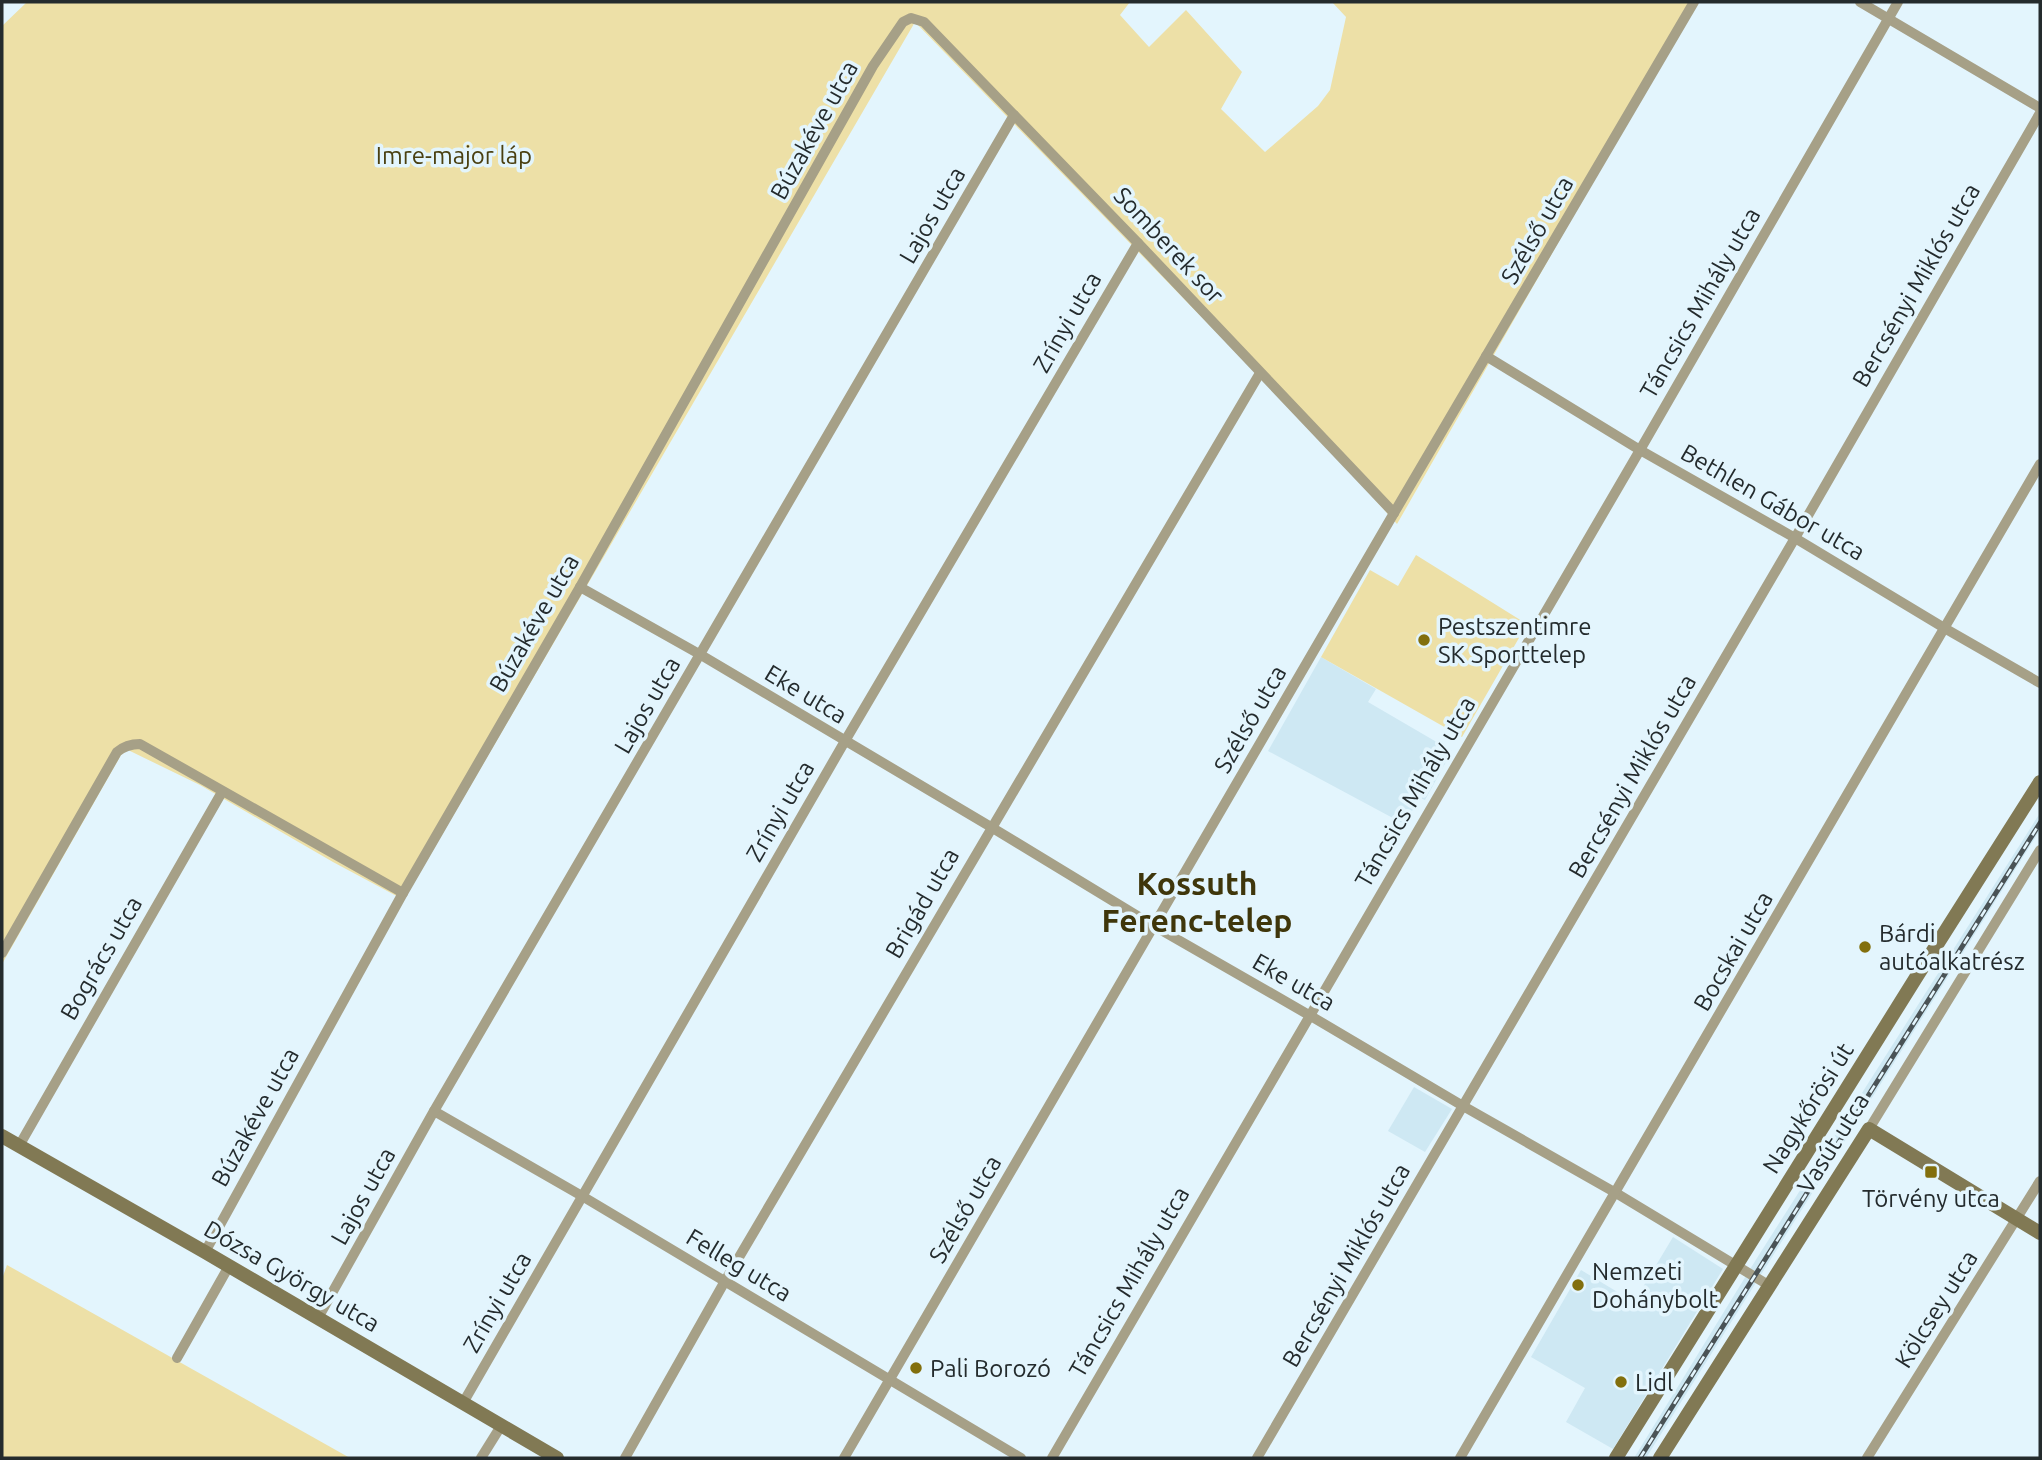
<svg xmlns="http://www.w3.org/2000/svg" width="2042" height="1460" font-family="Ubuntu,sans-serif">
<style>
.built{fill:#cee8f3}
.green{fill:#ede0a7}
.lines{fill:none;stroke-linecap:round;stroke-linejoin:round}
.street{stroke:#a6a087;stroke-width:10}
.secondary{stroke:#817954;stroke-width:14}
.rail-casing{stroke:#4a5356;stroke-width:5}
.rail{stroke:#e3f5fd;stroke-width:2.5;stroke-dasharray:8;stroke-linecap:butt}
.poi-dot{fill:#826f0d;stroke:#e3f5fd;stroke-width:2.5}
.labels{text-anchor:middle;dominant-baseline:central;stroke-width:7;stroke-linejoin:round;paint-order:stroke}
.street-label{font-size:24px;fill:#242b2d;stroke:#e3f5fd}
.park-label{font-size:24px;fill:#4a4011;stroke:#e3f5fd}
.poi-label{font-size:24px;fill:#242b2d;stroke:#e3f5fd;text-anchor:start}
.district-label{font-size:32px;font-weight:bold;fill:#3f360b;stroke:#e3f5fd}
</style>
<rect width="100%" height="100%" fill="#e3f5fd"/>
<g class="built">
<path d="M 1321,657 L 1376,689 L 1368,702 L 1452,751 L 1425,800 L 1420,798 L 1404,824 L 1268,751 Z"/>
<path d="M 2040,813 L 2040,830 L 1646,1458 L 1634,1458 L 1757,1258 Z"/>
<path d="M 1414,1087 L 1452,1109 L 1425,1152 L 1388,1131 Z"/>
<path d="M 1673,1237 L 1723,1269 L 1613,1449 L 1566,1422 L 1585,1388 L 1531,1357 L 1581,1270 L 1634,1302 Z"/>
</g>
<g class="green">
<path d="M 27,2 L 1130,2 L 1120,15 L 1149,47 L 1186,10 L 1242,72 L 1221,109 L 1265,152 L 1318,106 L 1330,90 L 1346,17 L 1332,2 L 1696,2 L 1397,524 L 1321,440 L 915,22 L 404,900 L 333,862 L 200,785 L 128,750 L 121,755 L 2,964 L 2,26 Z"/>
<path d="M 1416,555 L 1527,624 L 1462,737 L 1321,657 L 1370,570 L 1398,586 Z"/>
<path d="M 7,1265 L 350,1458 L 2,1458 L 2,1279 Z"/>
</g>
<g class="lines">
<g class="street">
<path d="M 1860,2 L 2040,108"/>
<path d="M 1486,356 L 1640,450 L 1795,538 L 1946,629 L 2040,683"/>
<path d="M 580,587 L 701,655 L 991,827 L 1154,926 L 1309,1015 L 1463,1106 L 1616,1193 L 1770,1286"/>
<path d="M 2,953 L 117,752 C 124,746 131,744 140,744 L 403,893"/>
<path d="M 434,1111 L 582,1196 L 1021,1458"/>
<path d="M 1869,1129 L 2040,850"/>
<path d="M 19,1146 L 222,792"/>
<path d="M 205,1252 L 403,893 L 580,587 L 873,66 L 903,22 L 911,18 L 924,22 L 1138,243 L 1394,513"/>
<path d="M 318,1318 L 434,1111 L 1014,115"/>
<path d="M 177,1358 L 229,1266"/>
<path d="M 463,1403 L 845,741 L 1138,243"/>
<path d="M 481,1458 L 501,1426"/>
<path d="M 625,1458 L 725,1281 L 1260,373"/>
<path d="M 844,1458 L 1394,513 L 1694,2"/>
<path d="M 1052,1458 L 1640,450 L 1898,2"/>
<path d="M 1257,1458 L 1795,538 L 2040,113"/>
<path d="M 1460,1458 L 2040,464"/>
<path d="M 1867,1458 L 2040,1181"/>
</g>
<g class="secondary">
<path d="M 2,1136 L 205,1252 L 557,1458"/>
<path d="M 1616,1458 L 1917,976 L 2040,782"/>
<path d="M 1660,1458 L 1869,1129 L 2040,1233"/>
</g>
<g class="rail-casing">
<path id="rail" d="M 1640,1458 L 2040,823"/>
</g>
<use href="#rail" class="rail"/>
</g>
<g class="poi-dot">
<circle cx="1424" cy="640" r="7"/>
<circle cx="1865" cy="947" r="7"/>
<rect x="1924" y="1165" width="14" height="14" rx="3.5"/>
<circle cx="1578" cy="1285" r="7"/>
<circle cx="916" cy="1368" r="7"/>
<circle cx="1621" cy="1382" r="7"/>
</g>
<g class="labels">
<g class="street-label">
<text transform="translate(814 130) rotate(-61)">Búzakéve utca</text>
<text transform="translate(932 215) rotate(-60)">Lajos utca</text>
<text transform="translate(1537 230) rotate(-60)">Szélső utca</text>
<text transform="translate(1169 245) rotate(47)">Somberek sor</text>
<text transform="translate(1916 285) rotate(-60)">Bercsényi Miklós utca</text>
<text transform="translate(1700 303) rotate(-60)">Táncsics Mihály utca</text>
<text transform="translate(1067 322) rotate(-60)">Zrínyi utca</text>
<text transform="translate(1773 502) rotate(30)">Bethlen Gábor utca</text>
<text transform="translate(534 623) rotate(-60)">Búzakéve utca</text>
<text transform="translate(806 694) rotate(31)">Eke utca</text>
<text transform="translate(647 705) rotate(-60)">Lajos utca</text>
<text transform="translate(1250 719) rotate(-60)">Szélső utca</text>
<text transform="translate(1632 776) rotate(-60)">Bercsényi Miklós utca</text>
<text transform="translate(1415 792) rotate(-60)">Táncsics Mihály utca</text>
<text transform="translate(780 811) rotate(-60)">Zrínyi utca</text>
<text transform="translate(922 903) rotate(-60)">Brigád utca</text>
<text transform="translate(1733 951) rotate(-60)">Bocskai utca</text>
<text transform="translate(101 958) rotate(-60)">Bogrács utca</text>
<text transform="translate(1294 982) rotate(30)">Eke utca</text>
<text transform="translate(1808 1108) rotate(-58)">Nagykőrösi út</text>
<text transform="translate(255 1117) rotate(-61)">Búzakéve utca</text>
<text transform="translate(1833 1143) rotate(-58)">Vasút utca</text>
<text transform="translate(363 1196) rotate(-61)">Lajos utca</text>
<text transform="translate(965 1209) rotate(-60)">Szélső utca</text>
<text transform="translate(739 1265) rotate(31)">Felleg utca</text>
<text transform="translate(1346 1265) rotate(-60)">Bercsényi Miklós utca</text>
<text transform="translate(292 1276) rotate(30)">Dózsa György utca</text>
<text transform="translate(1129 1282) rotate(-60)">Táncsics Mihály utca</text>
<text transform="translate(497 1302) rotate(-60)">Zrínyi utca</text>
<text transform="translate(1936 1309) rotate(-58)">Kölcsey utca</text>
</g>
<g class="park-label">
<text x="454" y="155">Imre-major láp</text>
</g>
<g class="poi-label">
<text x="1438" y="626">Pestszentimre<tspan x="1438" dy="28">SK Sporttelep</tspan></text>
<text x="1879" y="933">Bárdi<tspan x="1879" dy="28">autóalkatrész</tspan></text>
<text x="1931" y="1198" text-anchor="middle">Törvény utca</text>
<text x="1592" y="1271">Nemzeti<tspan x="1592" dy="28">Dohánybolt</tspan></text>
<text x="930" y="1368">Pali Borozó</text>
<text x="1635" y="1382">Lidl</text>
</g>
<g class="district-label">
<text x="1197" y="883">Kossuth<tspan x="1197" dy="37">Ferenc-telep</tspan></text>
</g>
</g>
<rect width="2042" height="1460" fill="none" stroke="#242b2d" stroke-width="7"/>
</svg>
